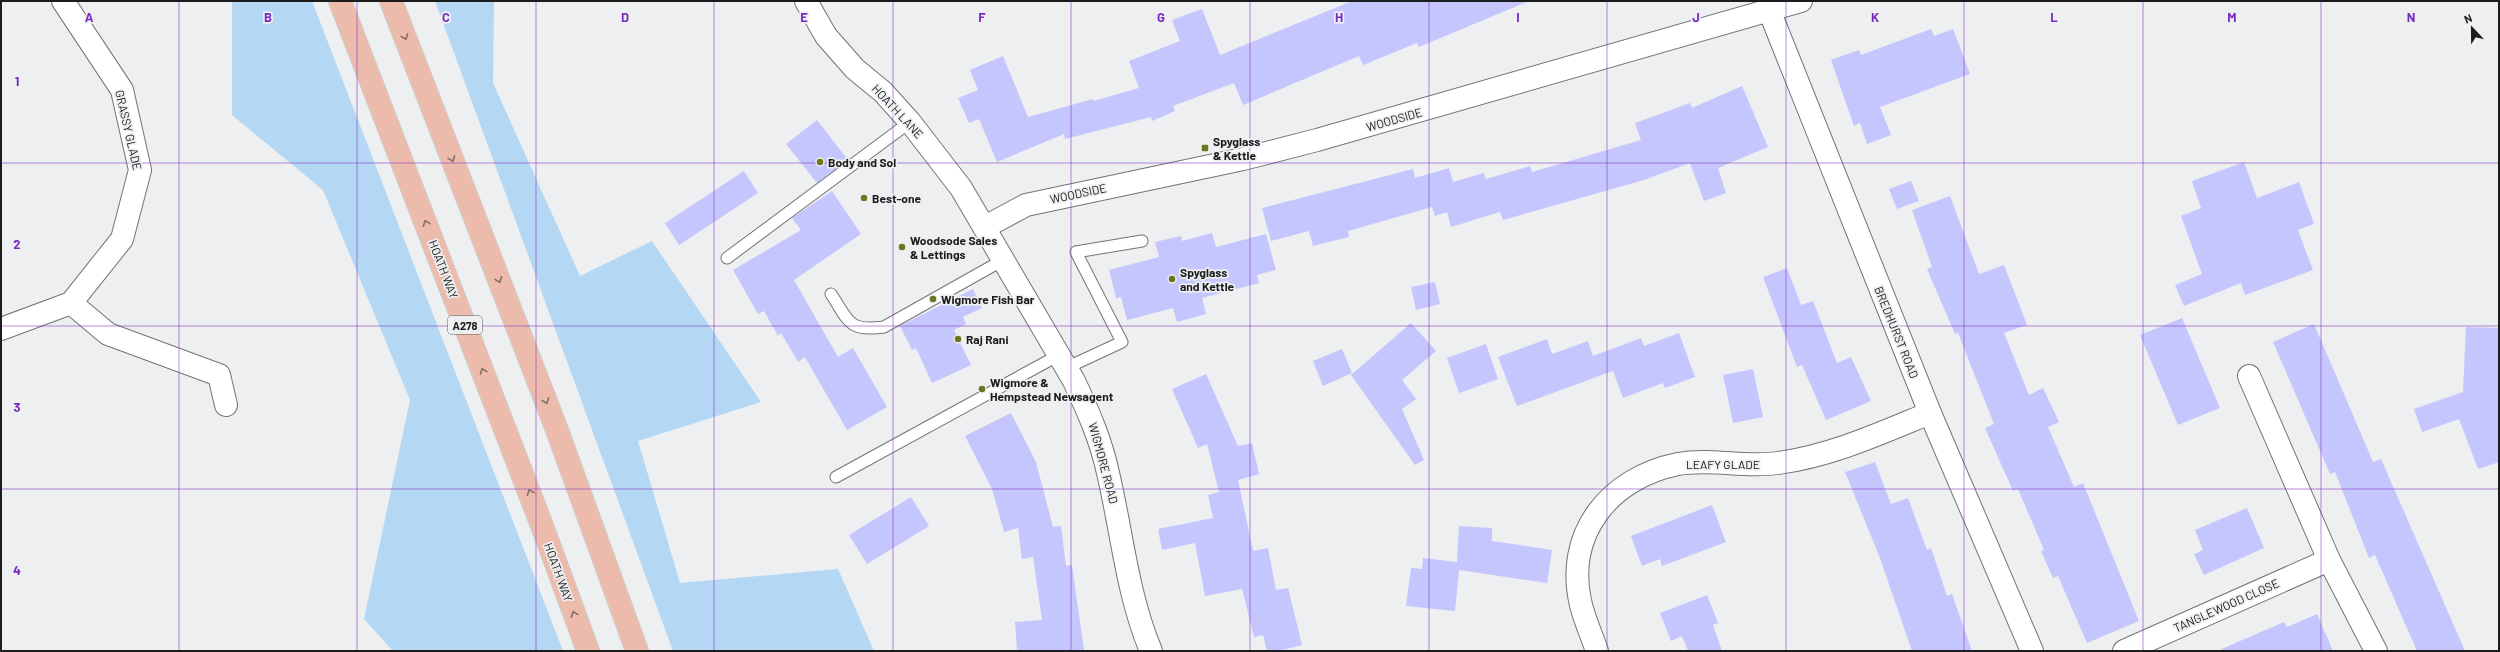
<svg xmlns="http://www.w3.org/2000/svg" width="2500" height="652" font-family="Barlow,sans-serif">
<style>
.green{fill:#b4d7f4}
.building{fill:#c5c6fd}
.lines{fill:none;stroke-linecap:round;stroke-linejoin:round}
.service-casing{stroke:#727475;stroke-width:13}
.minor-casing{stroke:#727475;stroke-width:24}
.tertiary-casing{stroke:#727475;stroke-width:24}
.primary-casing{stroke:#cdcdcd;stroke-width:24}
.service{stroke:#fff;stroke-width:11}
.minor{stroke:#fff;stroke-width:22}
.tertiary{stroke:#fff;stroke-width:22}
.primary{stroke:#ecbbab;stroke-width:22}
.oneway{stroke:#846c64}
.grid{fill:none;stroke:#7b2cbf;stroke-width:1;stroke-opacity:0.55}
.poi-dot{fill:#6d751f;stroke:#edeff1;stroke-width:1.5}
.labels{text-anchor:middle;dominant-baseline:central;stroke-width:3.5;stroke-linejoin:round;paint-order:stroke}
.shield{fill:#edeff1;stroke:#5a5b5c;stroke-width:1}
.shield-label{font-size:11px;font-weight:bold;fill:#1b1c1c}
.street-label{font-size:12px;fill:#1b1c1c;stroke:#edeff1}
.poi-label{font-size:12px;font-weight:bold;fill:#1b1c1c;stroke:#edeff1;text-anchor:start}
.grid-label{font-size:13px;text-anchor:middle;font-weight:bold;fill:#7b2cbf;stroke:#edeff1;stroke-width:3.5;stroke-linejoin:round;paint-order:stroke}
</style>
<rect width="100%" height="100%" fill="#edeff1"/>
<g class="green">
<path d="M 232,1 L 312,1 L 563,651 L 393,651 L 364,619 L 410,400 L 323,190 L 232,115 Z"/>
<path d="M 435,1 L 494,1 L 493,83 L 580,276 L 652,241 L 761,402 L 638,441 L 680,583 L 838,569 L 874,651 L 673,651 Z"/>
</g>
<g class="building">
<path d="M 1352,1 L 1529,1 L 1419,47 L 1417,43 L 1363,65 L 1359,56 L 1243,105 L 1234,83 L 1173,106 L 1175,111 L 1152,121 L 1151,117 L 1065,139 L 1064,134 L 997,162 L 979,119 L 969,123 L 958,98 L 978,90 L 970,70 L 1003,56 L 1028,117 L 1093,99 L 1093,101 L 1139,88 L 1129,61 L 1180,41 L 1172,20 L 1202,9 L 1220,55 Z"/>
<path d="M 1931,29 L 1934,36 L 1953,29 L 1970,74 L 1880,107 L 1891,135 L 1867,144 L 1860,123 L 1854,126 L 1831,60 L 1859,50 L 1861,55 Z"/>
<path d="M 1742,86 L 1768,147 L 1718,168 L 1726,193 L 1704,201 L 1690,163 L 1644,180 L 1503,220 L 1500,212 L 1451,227 L 1447,212 L 1435,216 L 1432,207 L 1348,231 L 1349,237 L 1313,246 L 1309,231 L 1271,241 L 1262,208 L 1413,169 L 1415,178 L 1449,168 L 1453,182 L 1484,173 L 1486,179 L 1530,166 L 1532,172 L 1641,140 L 1635,123 L 1690,103 L 1692,108 Z"/>
<path d="M 817,120 L 848,160 L 817,183 L 786,144 Z"/>
<path d="M 2244,162 L 2257,198 L 2299,182 L 2314,224 L 2298,230 L 2313,270 L 2245,295 L 2241,283 L 2184,306 L 2175,285 L 2202,274 L 2181,216 L 2201,208 L 2192,181 Z"/>
<path d="M 744,171 L 758,193 L 679,245 L 665,223 Z"/>
<path d="M 1911,181 L 1919,201 L 1897,209 L 1889,189 Z"/>
<path d="M 832,191 L 861,234 L 794,280 L 838,357 L 853,348 L 887,407 L 847,430 L 805,357 L 798,362 L 781,333 L 778,336 L 764,311 L 758,314 L 733,270 L 801,230 L 792,218 Z"/>
<path d="M 1950,196 L 1979,274 L 2004,265 L 2027,325 L 2004,333 L 2029,395 L 2043,388 L 2059,422 L 2048,427 L 2074,487 L 2083,483 L 2139,621 L 2087,643 L 2058,576 L 2053,578 L 2041,551 L 2044,550 L 2018,489 L 2013,491 L 1985,428 L 1994,424 L 1958,333 L 1955,334 L 1927,269 L 1932,267 L 1912,210 Z"/>
<path d="M 1212,233 L 1216,247 L 1266,234 L 1276,270 L 1257,275 L 1259,283 L 1202,298 L 1206,314 L 1177,322 L 1173,308 L 1127,320 L 1121,297 L 1116,298 L 1109,270 L 1159,257 L 1155,242 L 1181,236 L 1182,241 Z"/>
<path d="M 1787,268 L 1801,305 L 1813,301 L 1837,363 L 1851,357 L 1871,401 L 1826,420 L 1802,365 L 1797,367 L 1763,277 Z"/>
<path d="M 1435,282 L 1440,304 L 1416,310 L 1411,287 Z"/>
<path d="M 973,289 L 982,308 L 963,317 L 966,324 L 954,330 L 971,365 L 932,383 L 916,348 L 912,350 L 900,326 Z"/>
<path d="M 2182,318 L 2220,408 L 2178,425 L 2140,335 Z"/>
<path d="M 1411,323 L 1436,351 L 1402,380 L 1416,399 L 1402,409 L 1424,460 L 1415,465 L 1351,375 Z"/>
<path d="M 2314,324 L 2373,462 L 2381,459 L 2465,651 L 2417,651 L 2375,555 L 2369,558 L 2335,472 L 2330,474 L 2273,342 Z"/>
<path d="M 2466,327 L 2499,328 L 2499,462 L 2478,469 L 2459,419 L 2422,432 L 2414,409 L 2463,392 Z"/>
<path d="M 1679,333 L 1695,377 L 1665,388 L 1663,383 L 1623,398 L 1613,371 L 1517,406 L 1498,357 L 1547,339 L 1552,354 L 1588,341 L 1593,356 L 1641,338 L 1644,346 Z"/>
<path d="M 1486,344 L 1498,379 L 1459,393 L 1447,358 Z"/>
<path d="M 1342,349 L 1352,373 L 1323,386 L 1313,361 Z"/>
<path d="M 1753,369 L 1763,417 L 1733,423 L 1723,375 Z"/>
<path d="M 1206,374 L 1238,446 L 1252,443 L 1259,474 L 1238,480 L 1253,551 L 1268,548 L 1276,590 L 1288,588 L 1302,645 L 1278,651 L 1267,651 L 1263,635 L 1254,637 L 1242,589 L 1205,596 L 1195,543 L 1162,550 L 1158,529 L 1213,518 L 1208,495 L 1219,492 L 1207,444 L 1198,448 L 1172,389 Z"/>
<path d="M 1011,413 L 1036,462 L 1053,527 L 1061,526 L 1066,566 L 1072,565 L 1084,650 L 1017,651 L 1015,622 L 1042,620 L 1033,557 L 1022,559 L 1018,528 L 1004,532 L 992,489 L 965,436 Z"/>
<path d="M 1875,462 L 1891,504 L 1908,498 L 1927,550 L 1931,548 L 1947,596 L 1952,594 L 1972,651 L 1912,651 L 1880,558 L 1845,472 Z"/>
<path d="M 911,497 L 929,526 L 867,564 L 849,535 Z"/>
<path d="M 1712,505 L 1726,542 L 1662,566 L 1660,559 L 1642,566 L 1631,536 Z"/>
<path d="M 2247,508 L 2264,548 L 2204,575 L 2194,554 L 2203,550 L 2195,530 Z"/>
<path d="M 1459,526 L 1492,528 L 1492,541 L 1552,550 L 1547,583 L 1459,570 L 1455,611 L 1406,606 L 1411,568 L 1422,569 L 1423,558 L 1457,562 Z"/>
<path d="M 1707,595 L 1718,623 L 1713,625 L 1722,651 L 1688,651 L 1682,636 L 1671,641 L 1660,613 Z"/>
<path d="M 2317,614 L 2333,651 L 2217,651 L 2284,622 L 2287,627 Z"/>
</g>
<g class="lines">
<g class="service-casing">
<g id="service">
<path d="M 727,258 L 910,122"/>
<path d="M 831,294 C 849,321 848,332 884,327 L 1003,260"/>
<path d="M 1066,368 L 1122,342 L 1076,252 L 1142,241"/>
<path d="M 836,477 L 1059,355"/>
</g>
</g>
<g class="minor-casing">
<g id="minor">
<path d="M 1769,10 L 1930,413 L 2032,651"/>
<path d="M 985,227 L 1026,205 L 1243,159 L 1317,140 L 1801,1"/>
<path d="M 71,303 L 108,334 L 219,375 L 226,405"/>
<path d="M 1,329 L 71,303 L 122,239 L 140,170 L 122,90 L 63,1"/>
<path d="M 2329,560 L 2376,651"/>
<path d="M 1597,651 C 1592,636 1585,621 1581,605 C 1564,534 1609,478 1678,464 C 1711,458 1745,468 1778,463 C 1831,456 1881,433 1930,413"/>
<path d="M 2124,651 L 2329,560 L 2249,376"/>
</g>
</g>
<g class="tertiary-casing">
<path id="tertiary" d="M 806,1 L 826,36 L 855,69 L 883,92 L 910,122 L 961,188 L 1074,381 C 1088,411 1101,440 1108,473 C 1122,532 1127,594 1151,651"/>
</g>
<g class="primary-casing">
<g id="primary">
<path d="M 340,1 L 544,531 L 588,651"/>
<path d="M 391,1 L 557,430 L 637,651"/>
</g>
</g>
<use href="#service" class="service"/>
<use href="#minor" class="minor"/>
<use href="#tertiary" class="tertiary"/>
<use href="#primary" class="primary"/>
</g>
<defs><path id="oneway-chevron" d="M-2-3.5L2.5 0L-2 3.5" fill="none" stroke-width="1.6" stroke-linecap="round" stroke-linejoin="round"/></defs>
<g class="oneway">
<use href="#oneway-chevron" transform="translate(405 37) rotate(69)"/>
<use href="#oneway-chevron" transform="translate(452 159) rotate(69)"/>
<use href="#oneway-chevron" transform="translate(426 223) rotate(-111)"/>
<use href="#oneway-chevron" transform="translate(499 280) rotate(69)"/>
<use href="#oneway-chevron" transform="translate(483 371) rotate(-111)"/>
<use href="#oneway-chevron" transform="translate(546 401) rotate(69)"/>
<use href="#oneway-chevron" transform="translate(530 492) rotate(-111)"/>
<use href="#oneway-chevron" transform="translate(574 614) rotate(-110)"/>
</g>
<path class="grid" d="M 179,1 L 179,651M 357,1 L 357,651M 536,1 L 536,651M 714,1 L 714,651M 893,1 L 893,651M 1071,1 L 1071,651M 1250,1 L 1250,651M 1429,1 L 1429,651M 1607,1 L 1607,651M 1786,1 L 1786,651M 1964,1 L 1964,651M 2143,1 L 2143,651M 2321,1 L 2321,651M 1,163 L 2499,163M 1,326 L 2499,326M 1,489 L 2499,489"/>
<g class="poi-dot">
<rect x="1201" y="144" width="8" height="8" rx="2"/>
<circle cx="820" cy="162" r="4"/>
<circle cx="864" cy="198" r="4"/>
<circle cx="902" cy="247" r="4"/>
<circle cx="1172" cy="279" r="4"/>
<circle cx="933" cy="299" r="4"/>
<circle cx="958" cy="339" r="4"/>
<circle cx="982" cy="389" r="4"/>
</g>
<g class="labels">
<rect class="shield" x="448" y="316" width="34" height="18" rx="3"/>
<g class="shield-label">
<text x="465" y="325">A278</text>
</g>
<g class="street-label">
<text transform="translate(898 111) rotate(47)">HOATH LANE</text>
<text transform="translate(1394 119) rotate(-16)">WOODSIDE</text>
<text transform="translate(129 130) rotate(77)">GRASSY GLADE</text>
<text transform="translate(1078 193) rotate(-12)">WOODSIDE</text>
<text transform="translate(444 269) rotate(69)">HOATH WAY</text>
<text transform="translate(1897 332) rotate(68)">BREDHURST ROAD</text>
<text transform="translate(1104 463) rotate(75)">WIGMORE ROAD</text>
<text x="1723" y="464">LEAFY GLADE</text>
<text transform="translate(559 572) rotate(70)">HOATH WAY</text>
<text transform="translate(2226 605) rotate(-24)">TANGLEWOOD CLOSE</text>
</g>
<g class="poi-label">
<text x="1213" y="141">Spyglass<tspan x="1213" dy="14">&amp; Kettle</tspan></text>
<text x="828" y="162">Body and Sol</text>
<text x="872" y="198">Best-one</text>
<text x="910" y="240">Woodsode Sales<tspan x="910" dy="14">&amp; Lettings</tspan></text>
<text x="1180" y="272">Spyglass<tspan x="1180" dy="14">and Kettle</tspan></text>
<text x="941" y="299">Wigmore Fish Bar</text>
<text x="966" y="339">Raj Rani</text>
<text x="990" y="382">Wigmore &amp;<tspan x="990" dy="14">Hempstead Newsagent</tspan></text>
</g>
</g>
<g class="grid-label">
<text x="89" y="22">A</text>
<text x="268" y="22">B</text>
<text x="446" y="22">C</text>
<text x="625" y="22">D</text>
<text x="804" y="22">E</text>
<text x="982" y="22">F</text>
<text x="1161" y="22">G</text>
<text x="1339" y="22">H</text>
<text x="1518" y="22">I</text>
<text x="1696" y="22">J</text>
<text x="1875" y="22">K</text>
<text x="2054" y="22">L</text>
<text x="2232" y="22">M</text>
<text x="2411" y="22">N</text>
<text x="17" y="86">1</text>
<text x="17" y="249">2</text>
<text x="17" y="412">3</text>
<text x="17" y="575">4</text>
</g>
<rect width="2500" height="652" fill="none" stroke="#1b1c1c" stroke-width="4"/>
<g transform="translate(2472 28) rotate(338)" stroke="#edeff1" stroke-width="3" paint-order="stroke">
<path d="M0-3L7 15L0 10L-7 15Z" fill="#1b1c1c"/>
<text y="-6" font-size="11" font-weight="bold" text-anchor="middle" fill="#1b1c1c">N</text>
</g>
</svg>
